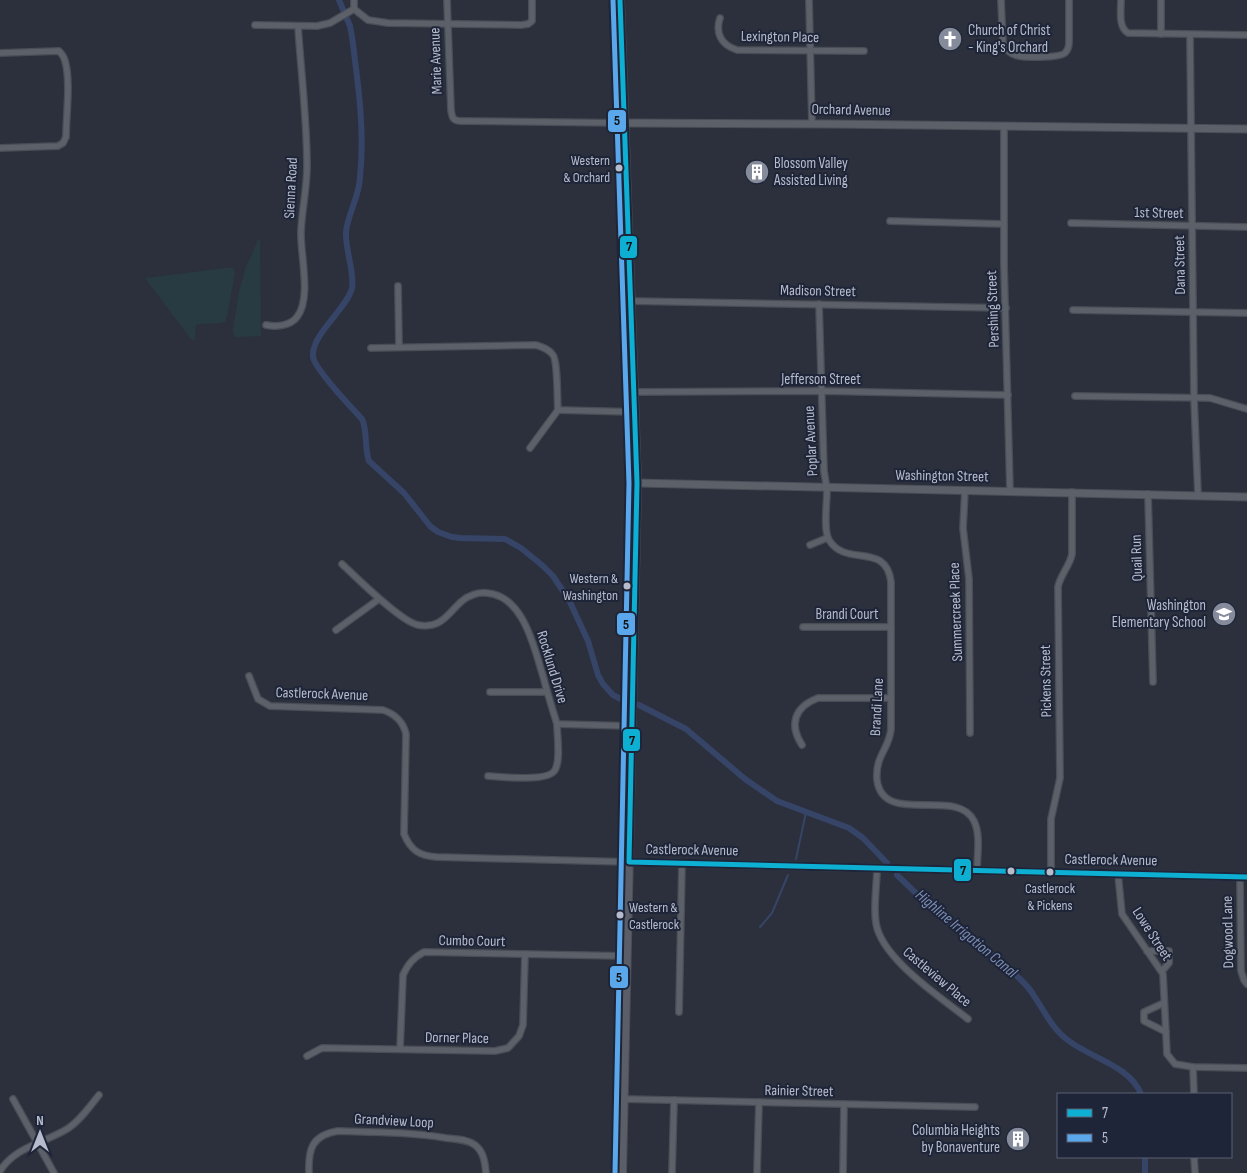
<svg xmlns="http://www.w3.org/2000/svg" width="1247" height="1173" font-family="'Sofia Sans Condensed',sans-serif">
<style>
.green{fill:#283b43}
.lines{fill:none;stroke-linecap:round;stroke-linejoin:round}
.stream{stroke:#364467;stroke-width:2}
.canal{stroke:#364467;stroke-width:6}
.minor-casing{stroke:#494d56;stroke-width:8}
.tertiary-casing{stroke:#494d56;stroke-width:9}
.secondary-casing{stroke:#494d56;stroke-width:10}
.minor{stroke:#5c6069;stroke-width:5.5}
.tertiary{stroke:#5c6069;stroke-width:7}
.secondary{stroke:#5b5e67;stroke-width:8}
.bus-1-casing{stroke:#1e2538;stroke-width:9}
.bus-2-casing{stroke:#1e2538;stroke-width:9}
.bus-1{stroke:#0dafd3;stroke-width:5}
.bus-2{stroke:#5aa8eb;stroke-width:5}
.bus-dot{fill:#b6bccc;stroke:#1e2538;stroke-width:2}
.labels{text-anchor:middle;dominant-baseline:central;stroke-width:4;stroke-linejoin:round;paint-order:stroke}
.bus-label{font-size:14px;fill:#b6bccc;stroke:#1e2538;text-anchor:end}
.poi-label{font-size:15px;fill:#b6bccc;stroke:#1e2538;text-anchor:start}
.street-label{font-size:15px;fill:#b6bccc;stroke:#1e2538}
.water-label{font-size:16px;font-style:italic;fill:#7c8db5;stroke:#1e2538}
.line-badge{stroke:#1e2538;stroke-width:2}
.pale-badge-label{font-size:14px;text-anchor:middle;font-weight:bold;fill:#111}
</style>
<rect width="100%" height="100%" fill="#2b303c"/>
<g class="green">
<path d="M 258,240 L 260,240 L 261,336 L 235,337 L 233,331 L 239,292 L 245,270 Z"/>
<path d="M 226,268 L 233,268 L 235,272 L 227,316 L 225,322 C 215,325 205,322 196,325 L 195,340 L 191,339 L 145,278 Z"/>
</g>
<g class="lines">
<g class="stream">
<path d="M 796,859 L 806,812"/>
<path d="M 760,927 L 772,913 L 788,875"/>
</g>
<g class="canal">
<path d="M 339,0 L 350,26 L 352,37 C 358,83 365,130 360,177 C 359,198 348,213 346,232 C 345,249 355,274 352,288 C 347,309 311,334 313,357 C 315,370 352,408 362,419 C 368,432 364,447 369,461 L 404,493 L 430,526 L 438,532 L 452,537 L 460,538 L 505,539 L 521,548 L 543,566 L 553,576 L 569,600 L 588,641 L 598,675 L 603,684 L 613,695 L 627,702"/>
<path d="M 639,705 L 686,729 L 745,779 L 777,801 L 849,828 L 863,838 L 887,863"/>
<path d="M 897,875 C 912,889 926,904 942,917 C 966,937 994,953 1017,976 C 1023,982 1030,988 1034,996 C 1045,1012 1053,1030 1069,1041 C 1091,1058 1130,1066 1141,1094"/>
<path d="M 1145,1157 L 1145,1173"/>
</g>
<g class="minor-casing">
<g id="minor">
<path d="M 354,0 L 354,9 L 368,20 L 388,23 L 521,25 L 528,24 L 532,21 L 532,0"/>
<path d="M 447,0 L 451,110 C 452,117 453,121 460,121 L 624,123"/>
<path d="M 809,0 L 812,124"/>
<path d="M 1001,0 L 1003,45 C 1006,49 1009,53 1015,55 C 1023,58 1059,58 1065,53 C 1068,50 1069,46 1069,42 L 1069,0"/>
<path d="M 1121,0 C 1121,11 1118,27 1128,33 L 1247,35"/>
<path d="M 1161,0 L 1161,34"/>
<path d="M 720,18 C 715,33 721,45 737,50 L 864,51"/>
<path d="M 255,25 L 317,26 L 330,23 L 354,9"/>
<path d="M 1190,35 L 1194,398 L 1198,495"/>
<path d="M 0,53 L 59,51 C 62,54 64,56 65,61 C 71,81 66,116 66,137 L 63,143 L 58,146 L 0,148"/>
<path d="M 1004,126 L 1004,265 L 1010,491"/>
<path d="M 890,221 L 1004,224"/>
<path d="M 1071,223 L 1247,227"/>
<path d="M 398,286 L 399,347"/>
<path d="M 630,301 L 1006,308"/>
<path d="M 819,304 L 824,471 C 825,477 826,483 827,490 C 827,503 823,530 829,540 C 846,568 886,541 891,582 L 891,729 C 889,750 875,755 877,780 C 883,827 957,786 974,821 C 981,835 977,856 977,871"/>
<path d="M 1073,310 L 1247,313"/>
<path d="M 266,325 C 276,327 290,326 297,317 C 312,298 300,254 301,231 C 302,209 307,188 307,166 C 307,120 301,72 298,26"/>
<path d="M 371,348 L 536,345 C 542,347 549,349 553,355 C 558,362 557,400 558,410"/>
<path d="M 634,392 L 821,391 L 1008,395"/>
<path d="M 1075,396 L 1210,398 L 1247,409"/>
<path d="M 558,410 L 635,412"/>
<path d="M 530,448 L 558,410"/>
<path d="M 965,490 L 963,528 L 969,579 L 970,733"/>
<path d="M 1148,494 L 1153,682"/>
<path d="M 810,545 L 827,538"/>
<path d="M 342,564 C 357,578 401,622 418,625 C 442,629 447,614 462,601 C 469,595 479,592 487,593 C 524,596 534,648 543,676 C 547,692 552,708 557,724 L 631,726"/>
<path d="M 803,627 L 891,627"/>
<path d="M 336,630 L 379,599"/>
<path d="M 249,676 L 258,699 L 270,706 L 383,710 C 395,714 403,721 406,734 L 404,834 C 411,851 420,856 437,857 L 629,862"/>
<path d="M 490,692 L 547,692"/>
<path d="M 802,745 C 789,725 794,707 818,698 L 891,698"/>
<path d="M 488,776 C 501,777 549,782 555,770 C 561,760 557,736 557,724"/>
<path d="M 877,868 C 877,886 873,905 876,923 C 881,958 940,997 968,1019"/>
<path d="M 1051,873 L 1051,819 L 1060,778 L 1058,587 C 1060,575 1070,566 1072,554 L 1072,492"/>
<path d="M 1118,874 L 1122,914 L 1163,974 L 1167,1054 L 1175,1064 L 1193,1067 L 1247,1068"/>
<path d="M 1240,877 L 1241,971 L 1244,980 L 1247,984"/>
<path d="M 1147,951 L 1169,951 L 1169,963 L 1162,971"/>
<path d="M 1164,1003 L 1144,1012 L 1144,1021 L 1166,1032"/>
<path d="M 679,1012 L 682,863"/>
<path d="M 400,1049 L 403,975 C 408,964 413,958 424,952 L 626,956"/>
<path d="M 307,1056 L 322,1048 L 495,1051 L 508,1048 L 519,1036 L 523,1025 L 525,954"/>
<path d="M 1193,1067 L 1194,1094"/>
<path d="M 13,1099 L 54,1173"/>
<path d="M 623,1099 L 975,1107"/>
<path d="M 1194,1157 L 1195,1173"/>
<path d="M 0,1171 C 15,1147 44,1143 67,1129 C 80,1121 90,1106 99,1095"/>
<path d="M 309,1173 C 308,1149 312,1135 338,1131 C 374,1132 410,1132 446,1138 C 456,1139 467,1139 475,1145 C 484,1152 485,1163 486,1173"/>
<path d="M 672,1173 L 674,1100"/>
<path d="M 757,1173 L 759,1102"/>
<path d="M 843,1173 L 844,1104"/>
</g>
</g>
<g class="tertiary-casing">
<g id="tertiary">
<path d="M 624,123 L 831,124 L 1247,129"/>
<path d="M 637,483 L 1247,497"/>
<path d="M 629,862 L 1247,877"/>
</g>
</g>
<g class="secondary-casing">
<path id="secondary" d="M 620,0 L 637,483 L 622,1173"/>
</g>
<use href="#minor" class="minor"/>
<use href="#tertiary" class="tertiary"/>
<use href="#secondary" class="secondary"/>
<g class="bus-1-casing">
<path id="bus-1" d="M 620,0 L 637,483 L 629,862 L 1247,877"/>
</g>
<g class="bus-2-casing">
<path id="bus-2" d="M 613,0 L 629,483 L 615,1173"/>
</g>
<use href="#bus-1" class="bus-1"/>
<use href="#bus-2" class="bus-2"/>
</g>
<defs>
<g id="church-disc" transform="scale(1.25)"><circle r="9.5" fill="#858b9a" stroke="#1e2538"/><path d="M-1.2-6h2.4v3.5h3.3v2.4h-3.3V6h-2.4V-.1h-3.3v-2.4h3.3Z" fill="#fff"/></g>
<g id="building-disc" transform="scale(1.25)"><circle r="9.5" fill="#858b9a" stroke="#1e2538"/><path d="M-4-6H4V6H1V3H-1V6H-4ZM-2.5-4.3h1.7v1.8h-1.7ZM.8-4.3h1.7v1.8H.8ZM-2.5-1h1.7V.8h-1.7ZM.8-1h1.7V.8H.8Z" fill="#fff"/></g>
<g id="school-disc" transform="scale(1.25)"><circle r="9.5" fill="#858b9a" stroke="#1e2538"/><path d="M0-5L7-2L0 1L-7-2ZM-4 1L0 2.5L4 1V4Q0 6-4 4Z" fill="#fff"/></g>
</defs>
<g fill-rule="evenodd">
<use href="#church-disc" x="950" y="39"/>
<use href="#building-disc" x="757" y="172"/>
<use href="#school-disc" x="1224" y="614"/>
<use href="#building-disc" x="1018" y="1139"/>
</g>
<g class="bus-dot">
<circle cx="619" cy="168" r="4.5"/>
<circle cx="627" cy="586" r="4.5"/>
<circle cx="1011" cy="871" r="4.5"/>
<circle cx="1050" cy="872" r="4.5"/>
<circle cx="620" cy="915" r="4.5"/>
</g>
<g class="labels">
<g class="bus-label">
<text x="610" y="160">Western<tspan x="610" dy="17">&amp; Orchard</tspan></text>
<text x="618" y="578">Western &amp;<tspan x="618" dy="17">Washington</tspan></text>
<text x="1050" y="888" text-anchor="middle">Castlerock<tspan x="1050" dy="17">&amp; Pickens</tspan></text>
<text x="629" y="907" text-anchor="start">Western &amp;<tspan x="629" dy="17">Castlerock</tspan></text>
</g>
<g class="poi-label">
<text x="968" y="30">Church of Christ<tspan x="968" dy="17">- King's Orchard</tspan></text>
<text x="774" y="163">Blossom Valley<tspan x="774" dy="17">Assisted Living</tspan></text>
<text x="1206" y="605" text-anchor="end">Washington<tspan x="1206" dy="17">Elementary School</tspan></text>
<text x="1000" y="1130" text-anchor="end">Columbia Heights<tspan x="1000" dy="17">by Bonaventure</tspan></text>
</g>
<g class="street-label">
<text transform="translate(780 37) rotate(1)">Lexington Place</text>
<text transform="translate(436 61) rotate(-92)">Marie Avenue</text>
<text transform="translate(851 110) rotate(1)">Orchard Avenue</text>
<text transform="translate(291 188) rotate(-87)">Sienna Road</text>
<text transform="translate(1159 213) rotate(1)">1st Street</text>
<text transform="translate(1180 265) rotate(-91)">Dana Street</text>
<text transform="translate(818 291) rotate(1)">Madison Street</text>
<text transform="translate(993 309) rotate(-92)">Pershing Street</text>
<text x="821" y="379">Jefferson Street</text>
<text transform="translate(811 441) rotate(-93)">Poplar Avenue</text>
<text transform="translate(942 476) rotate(1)">Washington Street</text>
<text transform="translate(1137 558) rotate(-92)">Quail Run</text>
<text transform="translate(956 612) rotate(-92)">Summercreek Place</text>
<text x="847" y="614">Brandi Court</text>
<text transform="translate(552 667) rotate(73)">Rocklund Drive</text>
<text transform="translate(1046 681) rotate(-91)">Pickens Street</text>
<text transform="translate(322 694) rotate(2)">Castlerock Avenue</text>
<text transform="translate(877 707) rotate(-87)">Brandi Lane</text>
<text transform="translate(692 850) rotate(1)">Castlerock Avenue</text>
<text transform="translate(1111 860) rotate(1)">Castlerock Avenue</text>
<text transform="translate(1228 932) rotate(-91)">Dogwood Lane</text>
<text transform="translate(1152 934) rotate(57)">Lowe Street</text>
<text transform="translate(472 941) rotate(1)">Cumbo Court</text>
<text transform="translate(937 977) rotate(40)">Castleview Place</text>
<text transform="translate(457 1038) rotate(1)">Dorner Place</text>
<text transform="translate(799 1091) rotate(1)">Rainier Street</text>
<text transform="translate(394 1121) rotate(3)">Grandview Loop</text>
</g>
<g class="water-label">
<text transform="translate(966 934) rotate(40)">Highline Irrigation Canal</text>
</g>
</g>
<g class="line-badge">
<rect x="607" y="109" width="20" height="24" rx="5" fill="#5aa8eb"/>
<rect x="619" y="235" width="19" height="24" rx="5" fill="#0dafd3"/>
<rect x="616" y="612" width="20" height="24" rx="5" fill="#5aa8eb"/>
<rect x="622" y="728" width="19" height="24" rx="5" fill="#0dafd3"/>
<rect x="953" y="858" width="19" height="24" rx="5" fill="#0dafd3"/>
<rect x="609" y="965" width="20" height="24" rx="5" fill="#5aa8eb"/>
</g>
<g class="pale-badge-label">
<text x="617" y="125">5</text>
<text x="629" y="251">7</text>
<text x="626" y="629">5</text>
<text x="632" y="745">7</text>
<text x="963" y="875">7</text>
<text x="619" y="982">5</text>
</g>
<rect x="1057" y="1093" width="175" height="65" fill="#1e2538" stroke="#5b6173"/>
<rect x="1067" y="1109" width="25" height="8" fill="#0dafd3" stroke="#5b6173"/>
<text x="1102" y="1118" font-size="15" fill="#b6bccc">7</text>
<rect x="1067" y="1134" width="25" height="8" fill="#5aa8eb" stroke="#5b6173"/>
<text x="1102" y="1143" font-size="15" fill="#b6bccc">5</text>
<g transform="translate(40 1133)" stroke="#1e2538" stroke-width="4" paint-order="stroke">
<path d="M0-4L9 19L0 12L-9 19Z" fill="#b6bccc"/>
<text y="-8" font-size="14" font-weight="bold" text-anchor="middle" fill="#b6bccc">N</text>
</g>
</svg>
